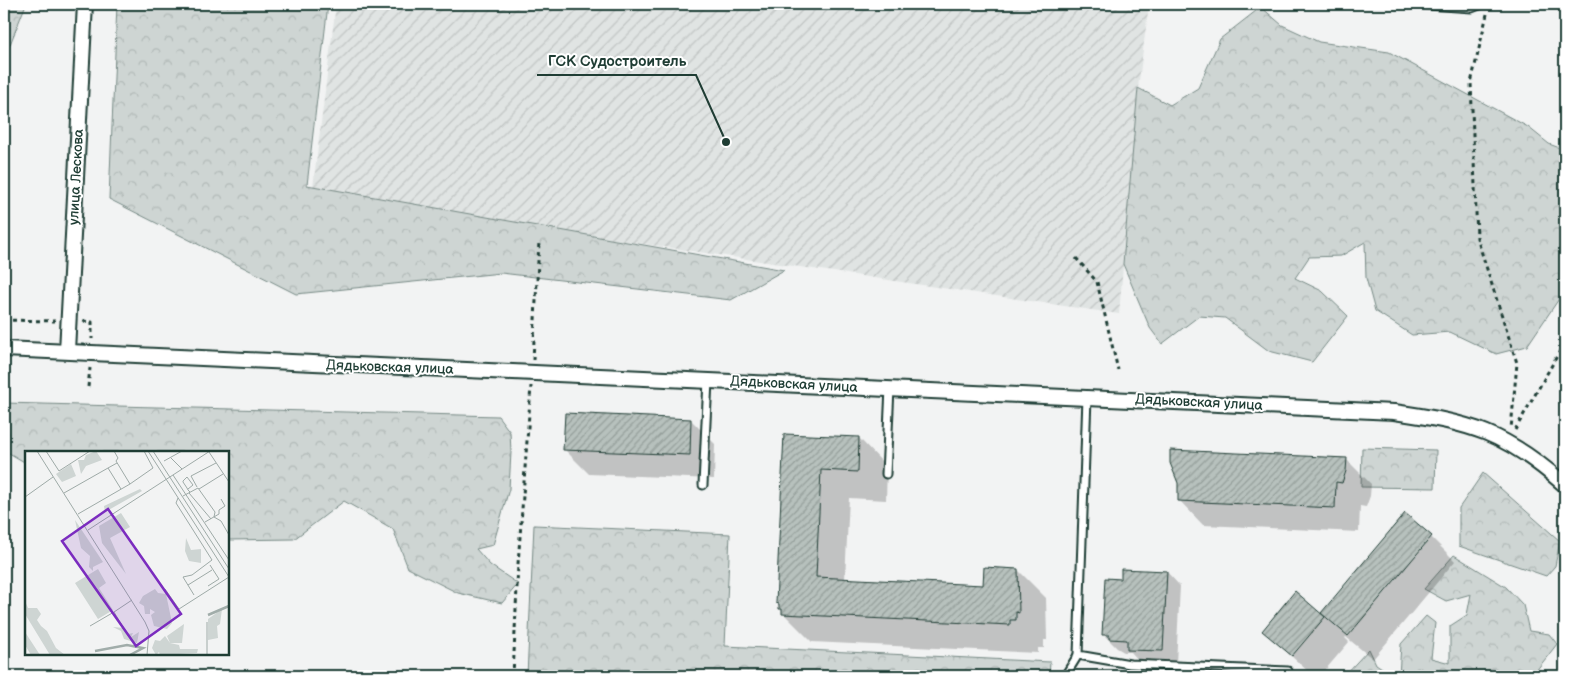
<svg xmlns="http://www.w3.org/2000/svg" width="1569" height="680" font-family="'Balsamiq Sans',sans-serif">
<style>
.industrial{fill:url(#industrial-furrows)}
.forest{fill:url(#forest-crowns);stroke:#768984}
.shadow{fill:#0003}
.building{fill:url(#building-hatch);stroke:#1f3d34}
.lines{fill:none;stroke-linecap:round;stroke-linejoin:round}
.lane-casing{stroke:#1f3d34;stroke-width:11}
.street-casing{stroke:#1f3d34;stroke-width:18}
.path{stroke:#1f3d34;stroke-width:3;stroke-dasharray:4 4;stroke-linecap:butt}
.lane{stroke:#fff;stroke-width:7}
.street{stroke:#fff;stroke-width:14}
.labels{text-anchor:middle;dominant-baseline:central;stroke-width:4;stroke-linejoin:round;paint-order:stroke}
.street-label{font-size:14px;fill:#1f3d34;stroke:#fff}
.inset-river{fill:none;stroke:#a1adaa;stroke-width:2.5}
.inset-road{fill:none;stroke:#9eaaa7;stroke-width:1}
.view{fill:#7b2cbf;fill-opacity:0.15;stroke:#7b2cbf;stroke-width:2.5}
.inset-edge{fill:none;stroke:#1f3d34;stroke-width:2.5}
.leader{fill:none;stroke:#1f3d34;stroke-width:2}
.callout-dot{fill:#1f3d34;stroke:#fff;stroke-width:2}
.callout-label{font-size:15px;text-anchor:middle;font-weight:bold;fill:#1f3d34;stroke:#fff;stroke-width:4;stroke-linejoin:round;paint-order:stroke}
</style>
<defs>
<pattern id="industrial-furrows" width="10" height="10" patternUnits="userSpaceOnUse" patternTransform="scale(1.25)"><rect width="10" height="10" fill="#e0e4e3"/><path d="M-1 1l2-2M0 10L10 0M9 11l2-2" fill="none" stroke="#c0c4c3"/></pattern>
<pattern id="forest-crowns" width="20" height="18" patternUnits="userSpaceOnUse" patternTransform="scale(1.25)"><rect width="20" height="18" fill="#ced5d3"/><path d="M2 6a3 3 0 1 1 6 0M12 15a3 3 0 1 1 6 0" fill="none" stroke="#b0b8b6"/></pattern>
<pattern id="building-hatch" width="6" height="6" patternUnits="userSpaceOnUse" patternTransform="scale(1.25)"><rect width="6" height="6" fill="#b7c1bd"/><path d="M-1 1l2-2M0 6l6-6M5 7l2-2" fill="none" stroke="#949e9a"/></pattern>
</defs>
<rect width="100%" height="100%" fill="#f2f3f3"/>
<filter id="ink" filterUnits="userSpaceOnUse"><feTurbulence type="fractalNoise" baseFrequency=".02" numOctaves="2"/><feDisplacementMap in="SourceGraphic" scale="10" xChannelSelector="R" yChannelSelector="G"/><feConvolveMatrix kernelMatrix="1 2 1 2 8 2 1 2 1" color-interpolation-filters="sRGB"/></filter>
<g filter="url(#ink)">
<path class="industrial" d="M 336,4 L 1149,4 L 1138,88 L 1119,314 L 312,195 Z"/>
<g class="forest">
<path d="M 4,4 L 26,4 L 9,47 L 4,45 Z"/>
<path d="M 117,4 L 328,4 L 307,185 L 784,270 L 731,300 L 501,273 L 296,294 L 109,199 Z"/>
<path d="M 1261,7 L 1282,25 L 1319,42 L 1389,52 L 1528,127 L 1549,144 L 1565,150 L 1565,290 L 1527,346 L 1496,354 L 1450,332 L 1412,335 L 1375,311 L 1366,278 L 1365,242 L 1341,256 L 1309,257 L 1295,278 L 1322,291 L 1348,316 L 1312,362 L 1269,351 L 1225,318 L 1199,316 L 1162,344 L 1150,328 L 1123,264 L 1138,88 L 1170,105 L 1198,88 L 1220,39 Z"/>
<path d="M 4,403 L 498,416 L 510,432 L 511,452 L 509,489 L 493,545 L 476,549 L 490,565 L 518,584 L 502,603 L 458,593 L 408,568 L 393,529 L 344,501 L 294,539 L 228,540 L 228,452 L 26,452 L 26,463 L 4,450 Z"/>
<path d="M 1362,448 L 1436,450 L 1435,488 L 1361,487 Z"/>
<path d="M 1483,473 L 1560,541 L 1555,566 L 1546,576 L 1459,546 L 1459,508 Z"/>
<path d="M 534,525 L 730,534 L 725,646 L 1050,662 L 1049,676 L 527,676 Z"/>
<path d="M 1454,555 L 1506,587 L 1523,605 L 1529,631 L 1549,634 L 1557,644 L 1532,676 L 1399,676 L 1401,644 L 1426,616 L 1435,623 L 1431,658 L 1450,663 L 1450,626 L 1467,615 L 1471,594 L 1446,601 L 1424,589 Z"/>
<path d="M 1369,649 L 1376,664 L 1394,676 L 1344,676 Z"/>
</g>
<g class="shadow">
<path d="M 691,420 L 715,444 L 714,479 L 589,474 L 564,449 Z"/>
<path d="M 785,435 L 859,438 L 887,467 L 886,500 L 849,498 L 845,579 L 984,586 L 1018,570 L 1046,598 L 1047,640 L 1044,640 L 1044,648 L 1038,648 L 1038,653 L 812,642 L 783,613 L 777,603 Z"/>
<path d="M 1346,459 L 1371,484 L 1370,496 L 1366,507 L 1360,506 L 1359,532 L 1203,525 L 1179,500 Z"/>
<path d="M 1431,537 L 1455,561 L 1373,659 L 1346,637 L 1345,638 L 1349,642 L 1320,676 L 1313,676 L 1263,630 L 1295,593 L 1325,618 Z"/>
<path d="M 1167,572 L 1180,586 L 1176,664 L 1141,663 L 1131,652 L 1124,652 L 1117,648 L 1103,634 L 1122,580 Z"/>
</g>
<g class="building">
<path d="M 565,413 L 691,419 L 690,455 L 563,450 Z"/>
<path d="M 784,434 L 859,437 L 858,472 L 821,470 L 816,577 L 983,585 L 984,567 L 1018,569 L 1019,613 L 1016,612 L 1016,620 L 1010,620 L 1010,625 L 782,614 L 782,609 L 779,609 L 779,604 L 776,603 Z"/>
<path d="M 1170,450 L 1347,458 L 1346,471 L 1342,483 L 1336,482 L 1335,508 L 1178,501 L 1178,483 L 1170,463 Z"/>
<path d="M 1405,513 L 1432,536 L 1348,636 L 1321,613 Z"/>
<path d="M 1121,569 L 1167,571 L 1163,651 L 1127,650 L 1127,640 L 1109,639 L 1109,635 L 1102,635 L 1105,578 L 1121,579 Z"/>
<path d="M 1295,591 L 1325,617 L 1292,656 L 1262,631 Z"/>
</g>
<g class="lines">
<g class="lane-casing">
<g id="lane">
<path d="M 1413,4 L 1472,8 L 1482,4"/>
<path d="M 1087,397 L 1078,655 L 1130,664 L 1288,671"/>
<path d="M 886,474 L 890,388"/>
<path d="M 703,485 L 708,380"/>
<path d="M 1065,676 L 1078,655"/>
</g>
</g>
<g class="street-casing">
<g id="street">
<path d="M 4,349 L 1394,412 C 1472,423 1505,432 1565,485"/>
<path d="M 67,351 L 85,4"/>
</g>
</g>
<g class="path">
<path d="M 1487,14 L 1471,83 L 1477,238 L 1517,363 L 1511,429"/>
<path d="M 1076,258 L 1097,282 L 1118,370"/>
<path d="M 4,320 L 55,321"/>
<path d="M 83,321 L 92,322 L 92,339"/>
<path d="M 533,360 L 539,241"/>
<path d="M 88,387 L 90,368"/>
<path d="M 1515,430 L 1565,342"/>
<path d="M 513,676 L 518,564 L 531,386"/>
</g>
<use href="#lane" class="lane"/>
<use href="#street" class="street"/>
</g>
</g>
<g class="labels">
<g class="street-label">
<text transform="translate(76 177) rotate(-87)">улица Лескова</text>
<text transform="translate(390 367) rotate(2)">Дядьковская улица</text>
<text transform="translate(794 384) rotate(3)">Дядьковская улица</text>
<text transform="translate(1199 402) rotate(3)">Дядьковская улица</text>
</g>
</g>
<g transform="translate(25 451)">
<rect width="204" height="204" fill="#f2f3f3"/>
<path d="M 71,0 L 77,9 L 61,15 L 56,23 L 53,9 L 59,9 L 61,4 ZM 46,13 L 51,25 L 37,31 L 31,23 ZM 115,38 L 117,40 L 80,61 L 79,55 ZM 96,62 L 105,76 L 85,87 L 101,123 L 77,92 L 74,75 ZM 50,69 L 78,111 L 68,116 L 68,120 L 64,116 L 65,105 L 56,97 ZM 161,87 L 166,99 L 176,98 L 176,112 L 164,110 L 160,100 ZM 73,118 L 81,132 L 74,137 L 88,159 L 73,168 L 50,132 ZM 130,138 L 133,142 L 141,143 L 147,172 L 142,178 L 129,175 L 126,164 L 130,161 L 125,158 L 125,163 L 120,163 L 119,155 L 114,152 L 118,145 ZM 0,150 L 3,157 L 12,157 L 16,163 L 12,169 L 16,175 L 22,180 L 31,197 L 40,204 L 25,204 L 0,163 ZM 197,158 L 195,173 L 192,175 L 193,187 L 183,189 L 183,168 ZM 159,173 L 157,192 L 145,192 L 154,194 L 155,198 L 173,198 L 172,202 L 135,204 L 134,201 L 131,204 L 127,197 L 130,189 L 135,190 L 140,185 L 145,192 L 142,185 ZM 88,176 L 99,177 L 103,183 L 108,182 L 106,186 L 114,181 L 112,192 L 99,188 L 96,180 ZM 0,180 L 0,181 L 15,204 L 6,204 L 0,194 Z" fill="#ced5d3"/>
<path class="inset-river" d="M 183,164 L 204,155M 70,200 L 102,194 L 118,197 L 105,204"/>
<path class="inset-road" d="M 12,0 L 120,171 L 124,180 L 122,204M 21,0 L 34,20 L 65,0M 89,0 L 93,7 L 91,10 L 105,33 L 128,17 L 119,0M 123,0 L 204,126M 128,0 L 204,118M 184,1 L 204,31M 146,7 L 157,18M 139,10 L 157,0M 92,12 L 83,17 L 96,38M 148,24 L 204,109M 172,36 L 166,25 L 191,12M 163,38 L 168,34 L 162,26 L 158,30 L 158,31 L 162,37 L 163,39 L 165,41M 174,38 L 198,23M 39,42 L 83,17M 164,42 L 186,68M 158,45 L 173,37 L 190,61 L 189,66 L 196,70 L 204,84M 0,46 L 28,26M 153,47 L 151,52 L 187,109 L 167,124 L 158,126 L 169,144M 53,63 L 105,33M 180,71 L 194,63 L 194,59 L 200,55 L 196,48M 63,79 L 185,0M 163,134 L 187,119M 183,135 L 194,128 L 185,114M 140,138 L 154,158 L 204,126M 65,175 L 89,161M 98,176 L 89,161 L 107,149M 182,204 L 182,171"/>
<path class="view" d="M 83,58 L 156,163 L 111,195 L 37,90 Z"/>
<rect width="204" height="204" class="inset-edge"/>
</g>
<path class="leader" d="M726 142L696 75H537"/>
<circle class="callout-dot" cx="726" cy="142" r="5"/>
<g class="callout-label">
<text x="617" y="66">ГСК Судостроитель</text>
</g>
<rect width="1569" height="680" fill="none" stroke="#fff" stroke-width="20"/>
<rect x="10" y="10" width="1549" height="660" fill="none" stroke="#1f3d34" stroke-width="2" filter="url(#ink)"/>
</svg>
